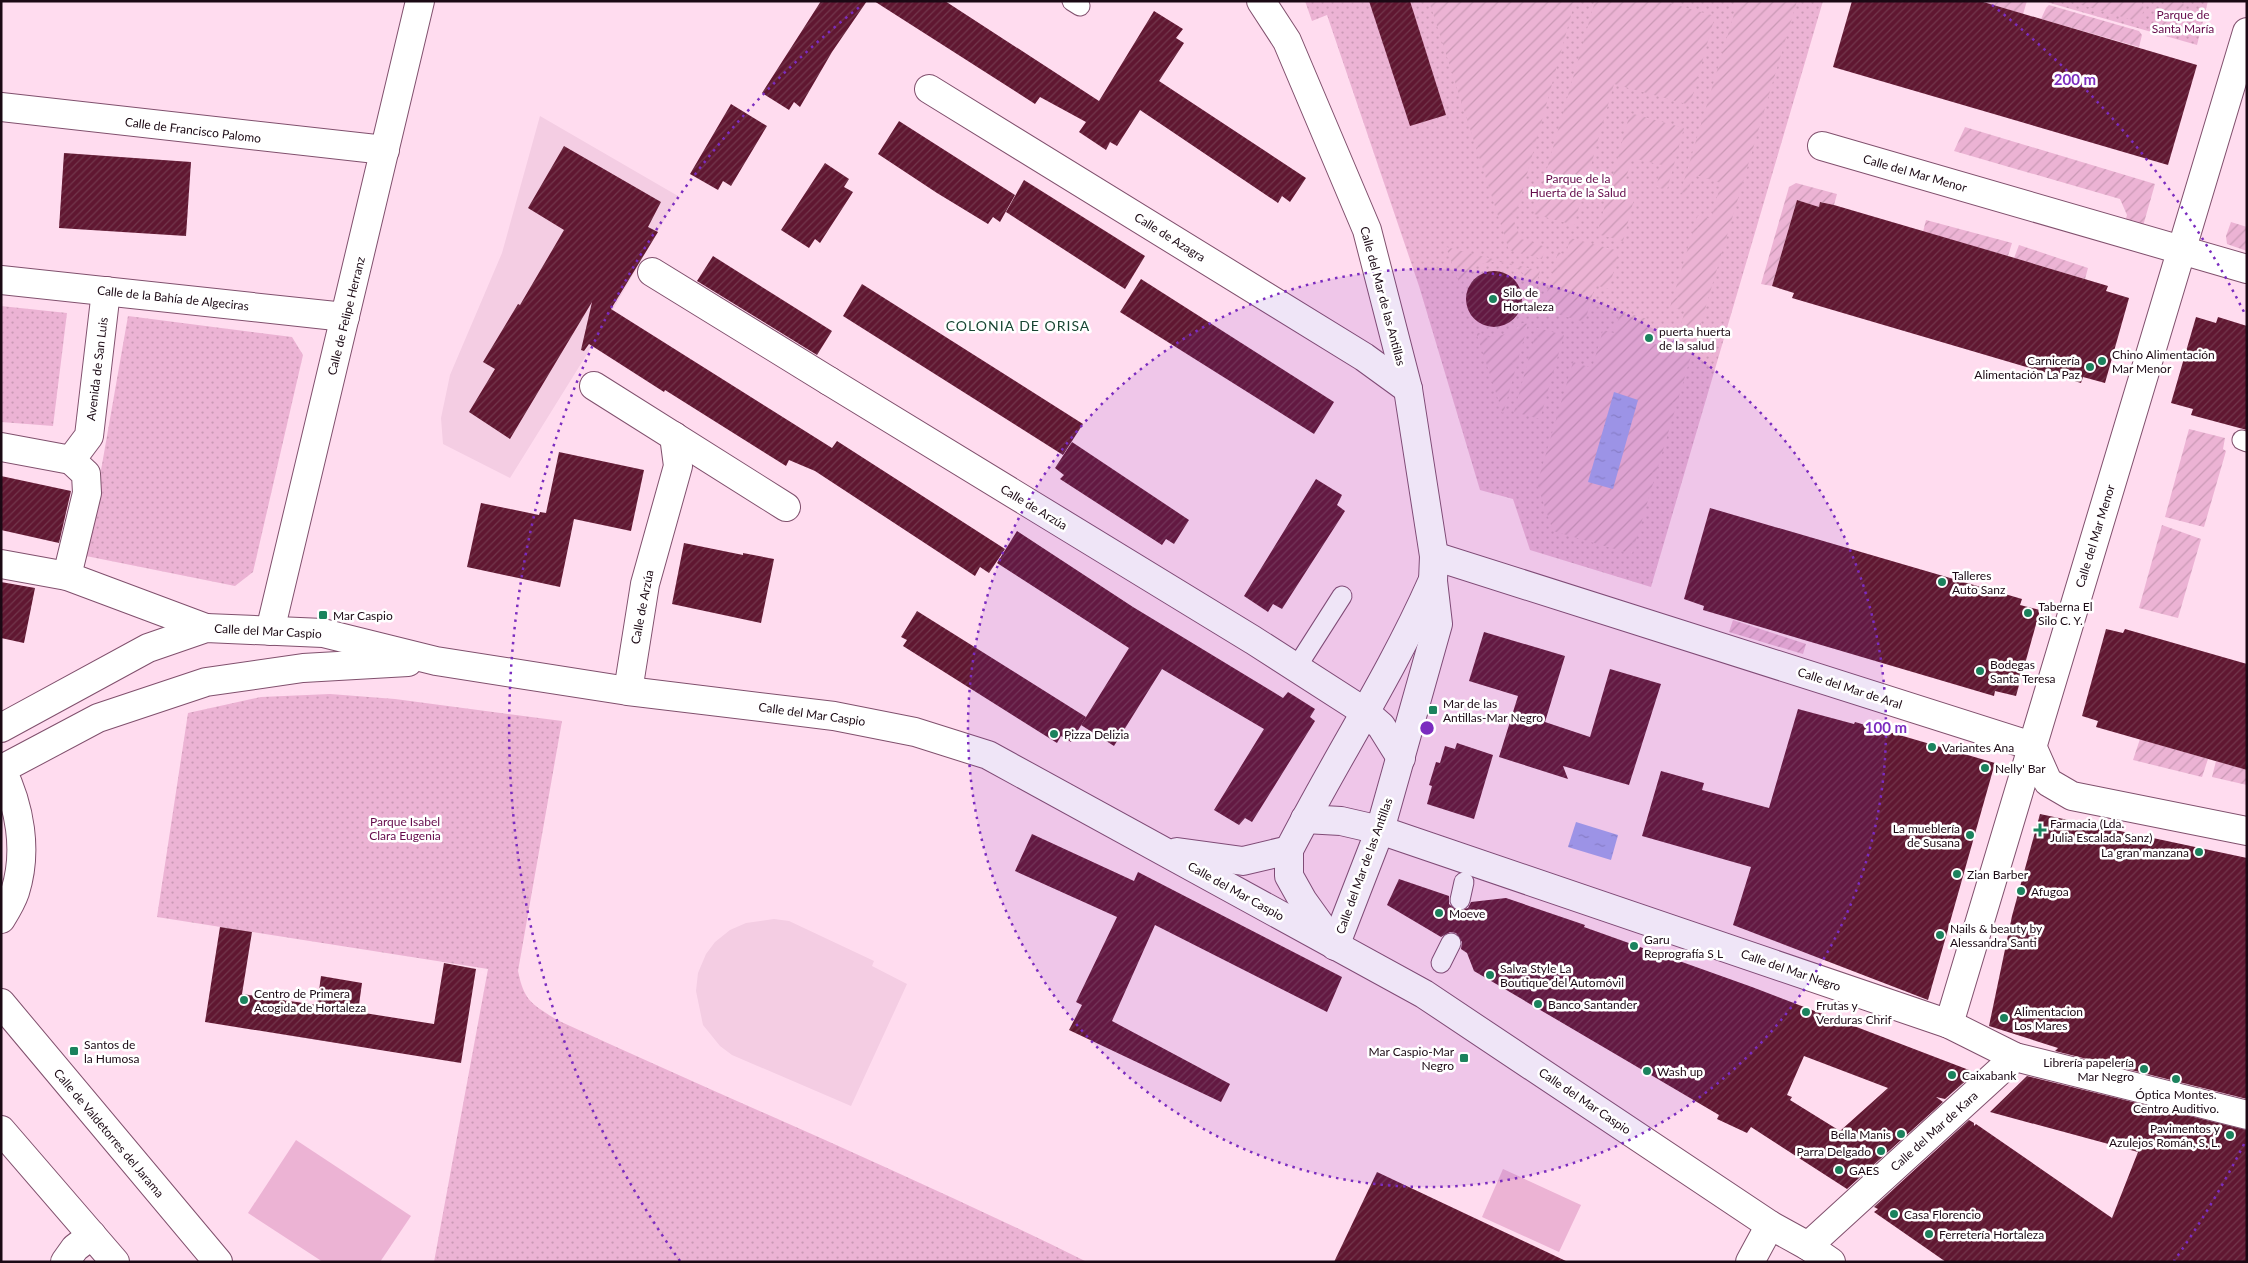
<svg xmlns="http://www.w3.org/2000/svg" width="2248" height="1263" font-family="Lato,sans-serif">
<style>
.built{fill:#f4cde3}
.grass{fill:url(#grass-dots)}
.garden{fill:url(#garden-furrows)}
.pitch{fill:#ecb3d4}
.water{fill:url(#water-ripples)}
.building{fill:url(#building-hatch);fill-rule:evenodd}
.lines{fill:none;stroke-linecap:round;stroke-linejoin:round}
.service-casing{stroke:#80506d;stroke-width:21}
.pedestrian-casing{stroke:#80506d;stroke-width:30}
.minor-casing{stroke:#80506d;stroke-width:30}
.tertiary-casing{stroke:#80506d;stroke-width:30}
.service{stroke:#fff;stroke-width:19}
.pedestrian{stroke:#fff;stroke-width:28}
.minor{stroke:#fff;stroke-width:28}
.tertiary{stroke:#fff;stroke-width:28}
.ring{fill:none;stroke:#7b2cbf;stroke-width:2.5;stroke-dasharray:2.5 5}
.poi-dot{fill:#1b825d;stroke:#fff;stroke-width:2}
.labels{text-anchor:middle;dominant-baseline:central;stroke-width:5;stroke-linejoin:round;paint-order:stroke}
.park-label{font-size:12px;fill:#640a4a;stroke:#fff}
.street-label{font-size:12px;fill:#1b0914;stroke:#fff}
.poi-label{font-size:12px;fill:#1b0914;stroke:#fff;text-anchor:start}
.neighbourhood-label{font-size:14px;letter-spacing:1px;fill:#174532;stroke:#fff}
.centre{fill:#7b2cbf;stroke:#fff;stroke-width:2.5}
.ring-label{font-size:15px;text-anchor:middle;font-weight:bold;fill:#7b2cbf;stroke:#fff;stroke-width:5;stroke-linejoin:round;paint-order:stroke}
</style>
<defs>
<pattern id="grass-dots" width="8" height="8" patternUnits="userSpaceOnUse" patternTransform="scale(1.25)"><rect width="8" height="8" fill="#ecb3d4"/><path d="M2 2h.1M6 6h.1" fill="none" stroke="#ca99b5" stroke-width="1.8" stroke-linecap="round"/></pattern>
<pattern id="garden-furrows" width="10" height="10" patternUnits="userSpaceOnUse" patternTransform="scale(1.25)"><rect width="10" height="10" fill="#ecb3d4"/><path d="M-1 1l2-2M0 10L10 0M9 11l2-2" fill="none" stroke="#ca99b5"/></pattern>
<pattern id="water-ripples" width="26" height="14" patternUnits="userSpaceOnUse" patternTransform="scale(1.25)"><rect width="26" height="14" fill="#a1a2ec"/><path d="M2 4q2-2 4 0t4 0M15 11q2-2 4 0t4 0" fill="none" stroke="#8a8aca"/></pattern>
<pattern id="building-hatch" width="6" height="6" patternUnits="userSpaceOnUse" patternTransform="scale(1.25)"><rect width="6" height="6" fill="#601731"/><path d="M-1 1l2-2M0 6l6-6M5 7l2-2" fill="none" stroke="#72374c"/></pattern>
</defs>
<rect width="100%" height="100%" fill="#ffdcef"/>
<g class="built">
<path d="M 540,116 L 678,196 L 592,346 L 510,478 L 443,444 L 441,418 L 450,375 L 502,253 Z"/>
<path d="M 774,919 L 789,921 L 874,961 L 872,966 L 907,984 L 851,1106 L 732,1055 L 720,1046 L 703,1025 L 696,991 L 698,973 L 706,954 L 715,942 L 730,930 L 746,923 Z"/>
</g>
<g class="grass">
<path d="M 1305,1 L 1823,1 L 1651,587 L 1530,550 L 1513,499 L 1480,490 L 1419,286 L 1327,15 L 1312,21 Z"/>
<path d="M 2043,1 L 2208,1 L 2197,45 Z"/>
<path d="M 1,306 L 67,313 L 53,426 L 1,422 Z"/>
<path d="M 128,316 L 292,337 L 303,355 L 253,572 L 235,586 L 86,556 Z"/>
<path d="M 330,694 L 395,699 L 562,721 L 518,971 C 524,1001 532,1004 557,1020 C 733,1101 913,1176 1087,1262 L 434,1262 L 488,969 L 157,917 L 188,713 L 261,697 Z"/>
</g>
<g class="garden">
<path d="M 1429,1 L 1575,1 L 1514,221 L 1521,239 L 1546,247 L 1542,259 L 1509,250 Z"/>
<path d="M 1595,1 L 1662,1 L 1715,16 L 1690,105 L 1614,84 L 1574,225 L 1534,214 Z"/>
<path d="M 1738,1 L 1797,1 L 1632,554 L 1553,531 L 1537,484 L 1573,362 L 1592,368 L 1603,330 L 1614,333 L 1621,311 L 1651,320 L 1645,341 L 1673,349 L 1685,311 L 1670,307 L 1698,215 L 1711,219 L 1721,183 L 1693,174 L 1687,196 L 1680,194 Z"/>
<path d="M 1980,1 L 2027,1 L 2023,14 Z"/>
<path d="M 2068,1 L 2141,1 L 2144,9 L 2141,19 L 2136,21 Z"/>
<path d="M 2171,1 L 2182,2 L 2194,22 L 2190,33 L 2185,36 L 2155,25 L 2155,16 Z"/>
<path d="M 2049,5 L 2139,31 L 2142,35 L 2139,47 L 2041,19 L 2046,8 Z"/>
<path d="M 1630,113 L 1684,128 L 1667,190 L 1656,187 L 1662,165 L 1632,158 L 1621,195 L 1634,199 L 1623,241 L 1597,234 Z"/>
<path d="M 1965,127 L 2155,184 L 2141,233 L 2124,226 L 2127,215 L 2120,199 L 1954,151 Z"/>
<path d="M 1796,183 L 1837,194 L 1834,205 L 1821,202 L 1819,207 L 1797,200 L 1772,286 L 1761,284 L 1789,187 Z"/>
<path d="M 1926,220 L 2012,243 L 2008,256 L 1923,232 Z"/>
<path d="M 2231,222 L 2247,227 L 2247,251 L 2227,244 L 2226,236 Z"/>
<path d="M 1570,238 L 1619,251 L 1609,289 L 1595,285 L 1585,322 L 1542,310 L 1558,252 L 1566,255 Z"/>
<path d="M 2019,245 L 2088,268 L 2085,279 L 2014,258 Z"/>
<path d="M 1446,247 L 1540,271 L 1530,306 C 1530,300 1532,292 1530,286 C 1521,259 1488,255 1468,272 C 1464,275 1462,281 1460,285 Z"/>
<path d="M 1523,323 L 1528,324 L 1503,414 L 1476,332 C 1497,341 1506,335 1523,323 Z"/>
<path d="M 1537,328 L 1564,335 L 1540,419 L 1514,412 Z"/>
<path d="M 2189,429 L 2225,438 L 2223,449 L 2226,451 L 2204,527 L 2165,517 Z"/>
<path d="M 2162,525 L 2201,539 L 2178,618 L 2139,608 Z"/>
<path d="M 1733,620 L 1806,644 L 1803,654 L 1729,632 Z"/>
<path d="M 2140,739 L 2208,759 L 2202,777 L 2133,760 Z"/>
<path d="M 2216,761 L 2247,770 L 2247,785 L 2212,777 Z"/>
</g>
<g class="pitch">
<path d="M 296,1140 L 411,1216 L 380,1262 L 323,1262 L 248,1213 Z"/>
<path d="M 1503,1169 L 1581,1205 L 1559,1252 L 1482,1217 Z"/>
</g>
<g class="water">
<path d="M 1614,392 L 1638,400 L 1613,489 L 1588,482 Z"/>
<path d="M 1576,822 L 1618,835 L 1611,860 L 1568,847 Z"/>
</g>
<g class="building">
<path d="M 821,1 L 867,1 L 832,52 L 800,107 L 794,102 L 789,110 L 762,93 Z"/>
<path d="M 874,1 L 945,1 L 1099,101 L 1154,11 L 1183,29 L 1176,38 L 1184,43 L 1159,81 L 1306,178 L 1290,202 L 1282,196 L 1278,203 L 1140,110 L 1117,146 L 1110,142 L 1106,150 L 1079,132 L 1086,122 L 1040,97 L 1035,104 Z"/>
<path d="M 1369,1 L 1410,1 L 1446,115 L 1410,126 Z"/>
<path d="M 1852,1 L 1980,1 L 2197,65 L 2168,165 L 1833,67 Z"/>
<path d="M 731,104 L 767,126 L 731,186 L 723,181 L 718,190 L 690,174 Z"/>
<path d="M 899,121 L 1015,195 L 1000,222 L 993,217 L 988,224 L 937,193 L 878,154 Z"/>
<path d="M 564,146 L 661,202 L 648,227 L 658,232 L 611,309 L 832,448 L 837,441 L 1005,549 L 989,573 L 980,567 L 975,576 L 815,471 L 789,460 L 786,466 L 665,390 L 664,392 L 589,344 L 584,351 L 581,350 L 592,302 L 510,439 L 469,412 L 495,369 L 483,362 L 518,304 L 520,305 L 564,230 L 528,208 Z"/>
<path d="M 64,153 L 191,162 L 186,236 L 59,228 Z"/>
<path d="M 825,163 L 849,179 L 844,187 L 853,192 L 820,243 L 815,239 L 809,248 L 781,230 Z"/>
<path d="M 1024,180 L 1145,256 L 1125,289 L 1006,212 Z"/>
<path d="M 1797,200 L 1819,207 L 1820,202 L 1834,205 L 2008,256 L 2108,286 L 2106,291 L 2129,298 L 2105,383 L 2083,377 L 2081,383 L 1792,298 L 1794,293 L 1772,286 Z"/>
<path d="M 713,256 L 832,331 L 817,355 L 697,281 Z"/>
<circle cx="1494" cy="299" r="28"/>
<path d="M 1141,279 L 1334,402 L 1314,434 L 1120,312 Z"/>
<path d="M 862,284 L 1083,424 L 1063,455 L 843,316 Z"/>
<path d="M 2196,317 L 2216,323 L 2218,317 L 2247,326 L 2247,430 L 2191,415 L 2193,409 L 2171,403 Z"/>
<path d="M 1072,442 L 1189,520 L 1174,544 L 1166,539 L 1162,545 L 1060,479 L 1064,475 L 1055,468 Z"/>
<path d="M 559,452 L 644,470 L 631,531 L 574,519 L 560,587 L 467,567 L 481,503 L 539,515 L 540,512 L 546,513 Z"/>
<path d="M 1,476 L 71,491 L 59,543 L 1,530 Z"/>
<path d="M 1316,479 L 1342,495 L 1337,505 L 1345,511 L 1282,609 L 1273,604 L 1268,612 L 1244,596 Z"/>
<path d="M 1710,508 L 2022,599 L 2020,605 L 2040,610 L 2016,696 L 1995,691 L 1994,696 L 1703,610 L 1704,606 L 1684,599 Z"/>
<path d="M 1017,531 L 1133,607 L 1283,698 L 1288,692 L 1315,709 L 1310,717 L 1315,721 L 1252,822 L 1245,818 L 1239,825 L 1214,810 L 1264,729 L 1162,669 L 1114,746 L 1081,725 L 1129,648 L 997,563 Z"/>
<path d="M 684,543 L 743,555 L 743,553 L 774,559 L 761,623 L 672,604 Z"/>
<path d="M 1,582 L 35,588 L 24,643 L 1,638 Z"/>
<path d="M 917,611 L 1086,717 L 1071,742 L 1061,736 L 1057,743 L 903,646 L 907,640 L 901,637 Z"/>
<path d="M 2106,629 L 2123,633 L 2125,629 L 2247,664 L 2247,770 L 2096,727 L 2098,721 L 2082,716 Z"/>
<path d="M 1484,632 L 1565,656 L 1545,722 L 1590,737 L 1610,669 L 1661,684 L 1629,785 L 1563,766 L 1568,779 L 1499,757 L 1518,696 L 1469,681 Z"/>
<path d="M 1798,709 L 1854,724 L 1855,722 L 1995,763 L 1928,1000 L 1733,925 L 1751,867 L 1642,836 L 1661,771 L 1704,783 L 1702,790 L 1769,808 Z"/>
<path d="M 1457,743 L 1493,755 L 1474,819 L 1427,804 L 1432,786 L 1429,785 L 1436,762 L 1440,763 L 1445,746 L 1455,749 Z"/>
<path d="M 2040,814 L 2247,858 L 2247,1099 L 2055,1051 L 2058,1048 L 1989,1026 L 2012,916 Z"/>
<path d="M 1032,834 L 1134,881 L 1138,872 L 1342,977 L 1327,1012 L 1155,925 L 1112,1021 L 1230,1084 L 1221,1102 L 1069,1030 L 1082,1005 L 1076,1002 L 1117,917 L 1015,871 Z"/>
<path d="M 1399,879 L 1449,896 L 1449,904 L 1457,911 L 1468,908 L 1471,902 L 1506,898 L 1585,925 L 1584,927 L 1752,987 L 1969,1070 L 1970,1077 L 1945,1099 L 1936,1097 L 1943,1102 L 1847,1189 L 1751,1127 L 1747,1133 L 1717,1119 L 1719,1115 L 1474,971 L 1467,953 L 1461,949 L 1462,942 L 1456,933 L 1450,932 L 1441,937 L 1387,905 ZM 1804,1056 L 1888,1088 L 1840,1131 L 1790,1100 L 1792,1097 L 1787,1095 Z"/>
<path d="M 220,927 L 252,932 L 242,994 L 317,1005 L 321,976 L 362,983 L 358,1012 L 434,1024 L 444,963 L 476,969 L 461,1063 L 205,1022 Z"/>
<path d="M 2027,1076 L 2247,1130 L 2247,1262 L 1946,1262 L 1874,1212 L 1878,1209 L 1874,1207 L 1969,1120 L 1974,1123 L 1974,1126 L 1976,1124 L 2112,1218 L 2138,1152 L 1990,1112 Z"/>
<path d="M 1377,1172 L 1568,1262 L 1334,1262 Z"/>
</g>
<g class="lines">
<g class="service-casing">
<g id="service">
<path d="M 1072,1 L 1080,6"/>
<path d="M 2242,440 L 2247,442"/>
<path d="M 1296,668 L 1342,596"/>
<path d="M 1460,900 L 1464,882"/>
<path d="M 1441,963 L 1451,943"/>
</g>
</g>
<g class="pedestrian-casing">
<g id="pedestrian">
<path d="M 652,272 L 829,381"/>
<path d="M 67,576 L 87,493 L 86,474 L 71,460"/>
</g>
</g>
<g class="minor-casing">
<g id="minor">
<path d="M 1261,1 L 1287,41 L 1367,230 L 1408,389 L 1434,556 L 1433,581 L 1438,624 L 1380,830 L 1335,946"/>
<path d="M 929,89 L 1364,357 L 1408,389"/>
<path d="M 1,107 L 385,150"/>
<path d="M 1822,146 L 2247,269"/>
<path d="M 1,280 L 345,317"/>
<path d="M 829,381 L 1253,640 L 1365,712 L 1381,726 L 1401,758"/>
<path d="M 594,386 L 786,507"/>
<path d="M 1,447 L 71,460 L 89,436 L 106,291"/>
<path d="M 1434,556 L 2032,746 L 2048,782 L 2072,796 L 2247,831"/>
<path d="M 1,564 L 67,576 L 206,628"/>
<path d="M 270,631 L 420,1"/>
<path d="M 628,691 L 645,584 L 678,466 L 674,436"/>
<path d="M 1,728 L 148,648 L 206,628 L 323,633 L 436,661 L 628,691 L 834,716 L 915,732 L 988,755 L 1424,994 L 1770,1225 L 1808,1246 L 1831,1262"/>
<path d="M 2,769 L 98,718 L 206,682 L 303,668 L 408,662"/>
<path d="M 1305,819 L 1341,821 L 1380,830 L 1949,1024 L 2015,1057 L 2247,1115"/>
<path d="M 1177,852 L 1243,861 L 1289,850"/>
<path d="M 1331,940 L 1303,901 L 1289,876 L 1289,850 C 1335,760 1391,675 1432,582"/>
<path d="M 1949,1024 L 2247,32"/>
<path d="M 1808,1246 L 2015,1057"/>
<path d="M 65,1262 L 75,1248 L 92,1235"/>
<path d="M 1750,1262 L 1770,1225"/>
</g>
</g>
<g class="tertiary-casing">
<g id="tertiary">
<path d="M 1,768 C 20,806 28,851 15,892 C 12,901 6,911 1,919"/>
<path d="M 1,1003 L 218,1262"/>
<path d="M 1,1130 L 115,1262"/>
</g>
</g>
<use href="#service" class="service"/>
<use href="#pedestrian" class="pedestrian"/>
<use href="#minor" class="minor"/>
<use href="#tertiary" class="tertiary"/>
</g>
<circle cx="1427" cy="728" r="459" fill="#7b2cbf" fill-opacity=".12"/>
<g class="ring">
<circle cx="1427" cy="728" r="459"/>
<path d="M2244 1144A917 917 0 0 1 2174 1261M680 1261A917 917 0 0 1 862 5M1992 5A917 917 0 0 1 2244 312"/>
</g>
<g class="poi-dot">
<circle cx="1493" cy="299" r="5"/>
<circle cx="1649" cy="338" r="5"/>
<circle cx="2102" cy="361" r="5"/>
<circle cx="2090" cy="367" r="5"/>
<circle cx="1942" cy="582" r="5"/>
<circle cx="2028" cy="613" r="5"/>
<rect x="318" y="610" width="10" height="10" rx="2.5"/>
<circle cx="1980" cy="671" r="5"/>
<rect x="1428" y="705" width="10" height="10" rx="2.5"/>
<circle cx="1054" cy="734" r="5"/>
<circle cx="1932" cy="747" r="5"/>
<circle cx="1985" cy="768" r="5"/>
<path d="M2037.5 822.5h5v5h5v5h-5v5h-5v-5h-5v-5h5z"/>
<circle cx="1970" cy="835" r="5"/>
<circle cx="2199" cy="852" r="5"/>
<circle cx="1957" cy="874" r="5"/>
<circle cx="2021" cy="891" r="5"/>
<circle cx="1439" cy="913" r="5"/>
<circle cx="1940" cy="935" r="5"/>
<circle cx="1634" cy="946" r="5"/>
<circle cx="1490" cy="975" r="5"/>
<circle cx="244" cy="1000" r="5"/>
<circle cx="1538" cy="1004" r="5"/>
<circle cx="1806" cy="1012" r="5"/>
<circle cx="2004" cy="1018" r="5"/>
<rect x="69" y="1046" width="10" height="10" rx="2.5"/>
<rect x="1459" y="1053" width="10" height="10" rx="2.5"/>
<circle cx="2144" cy="1069" r="5"/>
<circle cx="1647" cy="1071" r="5"/>
<circle cx="1952" cy="1075" r="5"/>
<circle cx="2176" cy="1079" r="5"/>
<circle cx="1901" cy="1134" r="5"/>
<circle cx="2230" cy="1135" r="5"/>
<circle cx="1881" cy="1151" r="5"/>
<circle cx="1839" cy="1170" r="5"/>
<circle cx="1894" cy="1214" r="5"/>
<circle cx="1929" cy="1234" r="5"/>
</g>
<g class="labels">
<g class="park-label">
<text x="2183" y="14">Parque de<tspan x="2183" dy="14">Santa María</tspan></text>
<text x="1578" y="178">Parque de la<tspan x="1578" dy="14">Huerta de la Salud</tspan></text>
<text x="405" y="821">Parque Isabel<tspan x="405" dy="14">Clara Eugenia</tspan></text>
</g>
<g class="street-label">
<text transform="translate(193 130) rotate(7)">Calle de Francisco Palomo</text>
<text transform="translate(1915 173) rotate(16)">Calle del Mar Menor</text>
<text transform="translate(1170 237) rotate(32)">Calle de Azagra</text>
<text transform="translate(1383 296) rotate(75)">Calle del Mar de las Antillas</text>
<text transform="translate(173 298) rotate(6)">Calle de la Bahía de Algeciras</text>
<text transform="translate(346 316) rotate(-76)">Calle de Felipe Herranz</text>
<text transform="translate(97 369) rotate(-83)">Avenida de San Luis</text>
<text transform="translate(1034 507) rotate(31)">Calle de Arzúa</text>
<text transform="translate(2095 536) rotate(-73)">Calle del Mar Menor</text>
<text transform="translate(642 607) rotate(-79)">Calle de Arzúa</text>
<text transform="translate(268 631) rotate(3)">Calle del Mar Caspio</text>
<text transform="translate(1850 688) rotate(18)">Calle del Mar de Aral</text>
<text transform="translate(812 714) rotate(8)">Calle del Mar Caspio</text>
<text transform="translate(1364 866) rotate(-70)">Calle del Mar de las Antillas</text>
<text transform="translate(1236 891) rotate(29)">Calle del Mar Caspio</text>
<text transform="translate(1791 970) rotate(19)">Calle del Mar Negro</text>
<text transform="translate(1585 1101) rotate(34)">Calle del Mar Caspio</text>
<text transform="translate(1934 1131) rotate(-42)">Calle del Mar de Kara</text>
<text transform="translate(109 1133) rotate(50)">Calle de Valdetorres del Jarama</text>
</g>
<g class="poi-label">
<text x="1503" y="292">Silo de<tspan x="1503" dy="14">Hortaleza</tspan></text>
<text x="1659" y="331">puerta huerta<tspan x="1659" dy="14">de la salud</tspan></text>
<text x="2112" y="354">Chino Alimentación<tspan x="2112" dy="14">Mar Menor</tspan></text>
<text x="2080" y="360" text-anchor="end">Carnicería<tspan x="2080" dy="14">Alimentación La Paz</tspan></text>
<text x="1952" y="575">Talleres<tspan x="1952" dy="14">Auto Sanz</tspan></text>
<text x="2038" y="606">Taberna El<tspan x="2038" dy="14">Silo C. Y.</tspan></text>
<text x="333" y="615">Mar Caspio</text>
<text x="1990" y="664">Bodegas<tspan x="1990" dy="14">Santa Teresa</tspan></text>
<text x="1443" y="703">Mar de las<tspan x="1443" dy="14">Antillas-Mar Negro</tspan></text>
<text x="1064" y="734">Pizza Delizia</text>
<text x="1942" y="747">Variantes Ana</text>
<text x="1995" y="768">Nelly' Bar</text>
<text x="2050" y="823">Farmacia (Lda.<tspan x="2050" dy="14">Julia Escalada Sanz)</tspan></text>
<text x="1960" y="828" text-anchor="end">La mueblería<tspan x="1960" dy="14">de Susana</tspan></text>
<text x="2189" y="852" text-anchor="end">La gran manzana</text>
<text x="1967" y="874">Zian Barber</text>
<text x="2031" y="891">Afugoa</text>
<text x="1449" y="913">Moeve</text>
<text x="1950" y="928">Nails &amp; beauty by<tspan x="1950" dy="14">Alessandra Santi</tspan></text>
<text x="1644" y="939">Garu<tspan x="1644" dy="14">Reprografía S L</tspan></text>
<text x="1500" y="968">Salva Style La<tspan x="1500" dy="14">Boutique del Automóvil</tspan></text>
<text x="254" y="993">Centro de Primera<tspan x="254" dy="14">Acogida de Hortaleza</tspan></text>
<text x="1548" y="1004">Banco Santander</text>
<text x="1816" y="1005">Frutas y<tspan x="1816" dy="14">Verduras Chrif</tspan></text>
<text x="2014" y="1011">Alimentacion<tspan x="2014" dy="14">Los Mares</tspan></text>
<text x="84" y="1044">Santos de<tspan x="84" dy="14">la Humosa</tspan></text>
<text x="1454" y="1051" text-anchor="end">Mar Caspio-Mar<tspan x="1454" dy="14">Negro</tspan></text>
<text x="2134" y="1062" text-anchor="end">Librería papelería<tspan x="2134" dy="14">Mar Negro</tspan></text>
<text x="1657" y="1071">Wash up</text>
<text x="1962" y="1075">Caixabank</text>
<text x="2176" y="1094" text-anchor="middle">Óptica Montes.<tspan x="2176" dy="14">Centro Auditivo.</tspan></text>
<text x="2220" y="1128" text-anchor="end">Pavimentos y<tspan x="2220" dy="14">Azulejos Román, S. L.</tspan></text>
<text x="1891" y="1134" text-anchor="end">Bella Manis</text>
<text x="1871" y="1151" text-anchor="end">Parra Delgado</text>
<text x="1849" y="1170">GAES</text>
<text x="1904" y="1214">Casa Florencio</text>
<text x="1939" y="1234">Ferretería Hortaleza</text>
</g>
<g class="neighbourhood-label">
<text x="1018" y="325">COLONIA DE ORISA</text>
</g>
</g>
<circle cx="1427" cy="728" r="8" class="centre"/>
<g class="ring-label">
<text x="2075" y="85">200 m</text>
<text x="1886" y="733">100 m</text>
</g>
<rect width="2248" height="1263" fill="none" stroke="#1b0914" stroke-width="5"/>
</svg>
